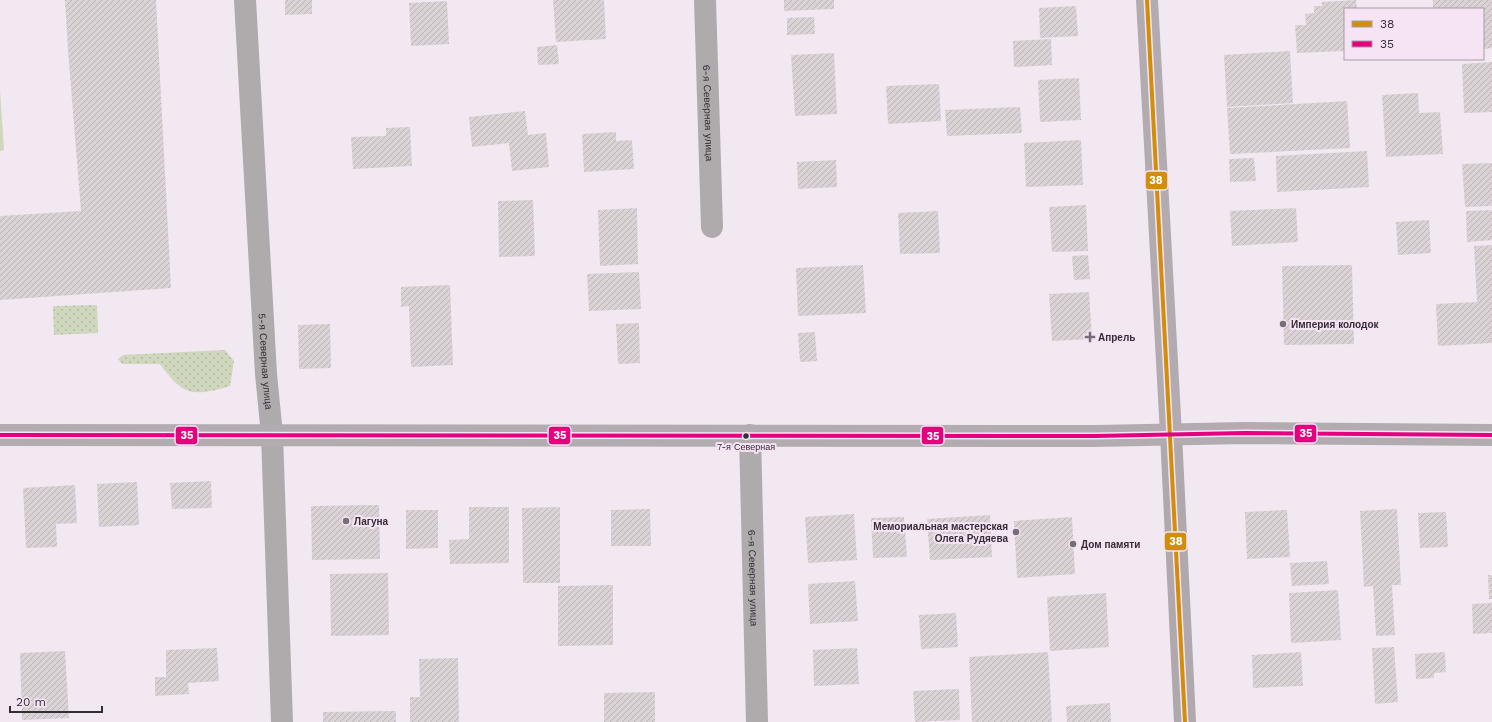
<svg xmlns="http://www.w3.org/2000/svg" width="1492" height="722" font-family="'Work Sans',sans-serif">
<style>
.grass{fill:url(#grass-dots)}
.park{fill:#cfd7bd}
.building{fill:url(#building-hatch)}
.lines{fill:none;stroke-linecap:round;stroke-linejoin:round}
.minor{stroke:#afaaac;stroke-width:22}
.tertiary{stroke:#afaaac;stroke-width:22}
.secondary{stroke:#afa8ac;stroke-width:22}
.primary{stroke:#b2acb1;stroke-width:22}
.bus-1-casing{stroke:#f6e4f5;stroke-width:7}
.bus-2-casing{stroke:#f6e4f5;stroke-width:7}
.bus-1{stroke:#d08e0a;stroke-width:4}
.bus-2{stroke:#e5007d;stroke-width:4}
.poi-dot{fill:#766e76;stroke:#f6e4f5;stroke-width:1.5}
.bus-dot{fill:#342d34;stroke:#f6e4f5;stroke-width:1.5}
.labels{text-anchor:middle;dominant-baseline:central;stroke-width:4;stroke-linejoin:round;paint-order:stroke}
.bus-label{font-size:9px;fill:#342d34;stroke:#f6e4f5}
.street-label{font-size:10px;fill:#342d34;stroke:#f6e4f5}
.poi-label{font-size:10px;font-weight:bold;fill:#342d34;stroke:#f6e4f5;text-anchor:start}
.line-badge{stroke:#f6e4f5;stroke-width:1.5}
.badge-label{font-size:11px;text-anchor:middle;font-weight:bold;fill:#fff}
</style>
<defs>
<pattern id="grass-dots" width="8" height="8" patternUnits="userSpaceOnUse"><rect width="8" height="8" fill="#cfd7bd"/><path d="M2 2h.1M6 6h.1" fill="none" stroke="#b2b9a3" stroke-width="1.8" stroke-linecap="round"/></pattern>
<pattern id="building-hatch" width="6" height="6" patternUnits="userSpaceOnUse"><rect width="6" height="6" fill="#dad2d5"/><path d="M-1 1l2-2M0 6l6-6M5 7l2-2" fill="none" stroke="#bcb5b7"/></pattern>
</defs>
<rect width="100%" height="100%" fill="#f2e8f2"/>
<g class="grass">
<path d="M 97,305 L 98,333 L 54,335 L 53,306 Z"/>
<path d="M 225,350 L 234,361 L 230,386 C 193,397 183,396 160,364 L 122,364 L 118,359 L 123,355 Z"/>
</g>
<path class="park" d="M 0,90 L 4,150 L 0,151 Z"/>
<g class="building">
<path d="M 65,0 L 156,0 L 171,288 L 0,300 L 0,216 L 81,211 L 68,50 Z"/>
<path d="M 285,0 L 312,0 L 312,14 L 285,15 Z"/>
<path d="M 553,0 L 604,0 L 606,39 L 556,42 Z"/>
<path d="M 784,0 L 834,0 L 834,9 L 784,11 Z"/>
<path d="M 1356,0 L 1357,9 L 1345,9 L 1345,51 L 1297,53 L 1295,25 L 1306,25 L 1305,14 L 1314,13 L 1314,6 L 1322,6 L 1322,2 Z"/>
<path d="M 1433,0 L 1492,0 L 1492,48 L 1483,49 L 1483,9 L 1433,9 Z"/>
<path d="M 447,1 L 449,44 L 411,46 L 409,3 Z"/>
<path d="M 1076,6 L 1078,36 L 1040,38 L 1039,8 Z"/>
<path d="M 814,17 L 815,34 L 787,35 L 787,18 Z"/>
<path d="M 1051,39 L 1052,65 L 1014,67 L 1013,41 Z"/>
<path d="M 557,45 L 559,64 L 538,65 L 537,47 Z"/>
<path d="M 1290,51 L 1293,103 L 1227,107 L 1224,55 Z"/>
<path d="M 834,53 L 837,114 L 795,116 L 791,55 Z"/>
<path d="M 1492,62 L 1492,112 L 1464,113 L 1462,64 Z"/>
<path d="M 1079,78 L 1081,120 L 1040,122 L 1038,80 Z"/>
<path d="M 939,84 L 941,121 L 888,124 L 886,86 Z"/>
<path d="M 1418,93 L 1419,113 L 1440,112 L 1443,154 L 1386,157 L 1382,95 Z"/>
<path d="M 1347,101 L 1350,148 L 1230,154 L 1227,108 Z"/>
<path d="M 1020,107 L 1022,133 L 947,136 L 945,110 Z"/>
<path d="M 525,111 L 528,135 L 546,133 L 549,167 L 512,171 L 509,143 L 472,147 L 469,117 Z"/>
<path d="M 410,127 L 412,166 L 353,169 L 351,137 L 386,136 L 386,128 Z"/>
<path d="M 616,132 L 616,141 L 632,140 L 634,169 L 584,172 L 582,134 Z"/>
<path d="M 1081,140 L 1083,185 L 1026,187 L 1024,143 Z"/>
<path d="M 1367,151 L 1369,187 L 1277,192 L 1276,156 Z"/>
<path d="M 1254,158 L 1256,181 L 1230,182 L 1229,159 Z"/>
<path d="M 836,160 L 837,187 L 798,189 L 797,162 Z"/>
<path d="M 1492,163 L 1492,206 L 1465,207 L 1462,164 Z"/>
<path d="M 533,200 L 535,256 L 499,257 L 498,201 Z"/>
<path d="M 1086,205 L 1088,251 L 1052,252 L 1049,207 Z"/>
<path d="M 637,208 L 638,264 L 600,266 L 598,210 Z"/>
<path d="M 1296,208 L 1298,242 L 1232,246 L 1230,211 Z"/>
<path d="M 1492,210 L 1492,240 L 1467,242 L 1466,211 Z"/>
<path d="M 938,211 L 940,253 L 900,254 L 898,213 Z"/>
<path d="M 1429,220 L 1431,253 L 1398,255 L 1396,222 Z"/>
<path d="M 1492,245 L 1492,343 L 1438,346 L 1436,304 L 1477,302 L 1474,246 Z"/>
<path d="M 1088,255 L 1090,279 L 1074,280 L 1072,256 Z"/>
<path d="M 863,265 L 866,313 L 798,316 L 796,268 Z"/>
<path d="M 1352,265 L 1354,344 L 1284,345 L 1282,266 Z"/>
<path d="M 639,272 L 641,309 L 589,311 L 587,274 Z"/>
<path d="M 450,285 L 453,365 L 411,367 L 409,306 L 401,307 L 401,287 Z"/>
<path d="M 1089,292 L 1092,339 L 1052,341 L 1049,294 Z"/>
<path d="M 639,323 L 640,363 L 618,364 L 616,324 Z"/>
<path d="M 330,324 L 331,368 L 299,369 L 298,325 Z"/>
<path d="M 815,332 L 817,361 L 800,362 L 798,333 Z"/>
<path d="M 211,481 L 212,508 L 172,509 L 170,483 Z"/>
<path d="M 137,482 L 139,525 L 99,527 L 97,484 Z"/>
<path d="M 75,485 L 77,523 L 56,524 L 57,547 L 26,548 L 23,488 Z"/>
<path d="M 379,505 L 380,559 L 312,560 L 311,506 Z"/>
<path d="M 469,507 L 509,507 L 509,563 L 450,564 L 449,540 L 469,539 Z"/>
<path d="M 560,507 L 560,583 L 523,583 L 522,508 Z"/>
<path d="M 650,509 L 651,546 L 611,546 L 611,510 Z"/>
<path d="M 1397,509 L 1401,585 L 1392,585 L 1395,635 L 1376,636 L 1373,586 L 1364,587 L 1360,511 Z"/>
<path d="M 406,510 L 438,510 L 438,548 L 406,549 Z"/>
<path d="M 1287,510 L 1290,557 L 1247,559 L 1245,512 Z"/>
<path d="M 1446,512 L 1448,547 L 1420,548 L 1418,513 Z"/>
<path d="M 854,514 L 857,560 L 808,563 L 805,517 Z"/>
<path d="M 990,515 L 992,557 L 930,560 L 927,519 Z"/>
<path d="M 904,517 L 907,557 L 873,558 L 871,518 Z"/>
<path d="M 1072,517 L 1075,574 L 1017,578 L 1014,521 Z"/>
<path d="M 1327,561 L 1329,584 L 1292,586 L 1290,563 Z"/>
<path d="M 388,573 L 389,635 L 331,636 L 330,574 Z"/>
<path d="M 1488,575 L 1492,575 L 1492,599 L 1489,599 Z"/>
<path d="M 855,581 L 858,621 L 810,624 L 808,584 Z"/>
<path d="M 613,585 L 613,645 L 558,646 L 558,586 Z"/>
<path d="M 1338,590 L 1341,640 L 1291,643 L 1289,593 Z"/>
<path d="M 1106,593 L 1109,647 L 1050,651 L 1047,597 Z"/>
<path d="M 1492,603 L 1492,633 L 1473,634 L 1472,604 Z"/>
<path d="M 956,613 L 958,647 L 921,649 L 919,615 Z"/>
<path d="M 1394,647 L 1398,702 L 1375,704 L 1372,648 Z"/>
<path d="M 217,648 L 219,681 L 188,683 L 189,694 L 155,696 L 155,677 L 166,677 L 166,650 Z"/>
<path d="M 857,648 L 859,684 L 814,686 L 813,650 Z"/>
<path d="M 65,651 L 69,718 L 22,720 L 20,653 Z"/>
<path d="M 1048,652 L 1052,722 L 972,722 L 969,657 Z"/>
<path d="M 1301,652 L 1303,686 L 1253,688 L 1252,655 Z"/>
<path d="M 1445,652 L 1446,672 L 1434,673 L 1434,678 L 1416,679 L 1415,654 Z"/>
<path d="M 458,658 L 459,722 L 410,722 L 410,697 L 420,697 L 419,659 Z"/>
<path d="M 959,689 L 960,720 L 915,722 L 913,691 Z"/>
<path d="M 655,692 L 655,722 L 604,722 L 604,693 Z"/>
<path d="M 1110,703 L 1111,722 L 1067,722 L 1066,706 Z"/>
<path d="M 396,711 L 396,722 L 323,722 L 323,712 Z"/>
</g>
<g class="lines">
<g class="minor">
<path id="s1" d="M 245,0 L 266,374 L 272,435"/>
<path id="s2" d="M 705,0 L 712,227"/>
<path id="s3" d="M 750,435 L 757,722"/>
</g>
<path class="tertiary" d="M 272,435 L 282,722"/>
<path class="secondary" d="M 1171,434 L 1185,722"/>
<g class="primary">
<path d="M 1147,0 L 1171,434"/>
<path d="M 0,435 L 1095,436 L 1245,433 L 1492,435"/>
</g>
<g class="bus-1-casing">
<path id="bus-1" d="M 1147,0 L 1185,722"/>
</g>
<g class="bus-2-casing">
<path id="bus-2" d="M 0,435 L 1095,436 L 1245,433 L 1492,435"/>
</g>
<use href="#bus-1" class="bus-1"/>
<use href="#bus-2" class="bus-2"/>
</g>
<g class="poi-dot">
<circle cx="1283" cy="324" r="4"/>
<path d="M1088 331h4v4h4v4h-4v4h-4v-4h-4v-4h4z"/>
<circle cx="346" cy="521" r="4"/>
<circle cx="1016" cy="532" r="4"/>
<circle cx="1073" cy="544" r="4"/>
</g>
<circle class="bus-dot" cx="746" cy="436" r="3.5"/>
<g class="labels">
<g class="bus-label">
<text x="746" y="447">7-я Северная</text>
</g>
<g class="street-label">
<text stroke="none"><textPath href="#s2" startOffset="113">6-я Северная улица</textPath></text>
<text stroke="none"><textPath href="#s1" startOffset="362">5-я Северная улица</textPath></text>
<text stroke="none"><textPath href="#s3" startOffset="143">6-я Северная улица</textPath></text>
</g>
<g class="poi-label">
<text x="1291" y="324">Империя колодок</text>
<text x="1098" y="337">Апрель</text>
<text x="354" y="521">Лагуна</text>
<text x="1008" y="526" text-anchor="end">Мемориальная мастерская<tspan x="1008" dy="12">Олега Рудяева</tspan></text>
<text x="1081" y="544">Дом памяти</text>
</g>
</g>
<g class="line-badge">
<rect x="1145" y="171" width="23" height="19" rx="4" fill="#d08e0a"/>
<rect x="1294" y="424" width="23" height="19" rx="4" fill="#e5007d"/>
<rect x="175" y="426" width="23" height="19" rx="4" fill="#e5007d"/>
<rect x="548" y="426" width="23" height="19" rx="4" fill="#e5007d"/>
<rect x="921" y="426" width="23" height="19" rx="4" fill="#e5007d"/>
<rect x="1164" y="532" width="23" height="19" rx="4" fill="#d08e0a"/>
</g>
<g class="badge-label">
<text x="1156" y="184">38</text>
<text x="1306" y="437">35</text>
<text x="187" y="439">35</text>
<text x="560" y="439">35</text>
<text x="933" y="440">35</text>
<text x="1176" y="545">38</text>
</g>
<rect x="1344" y="8" width="140" height="52" fill="#f6e4f5" stroke="#a89ba8"/>
<rect x="1352" y="21" width="20" height="6" fill="#d08e0a" stroke="#a89ba8"/>
<text x="1380" y="28" font-size="12" fill="#342d34">38</text>
<rect x="1352" y="41" width="20" height="6" fill="#e5007d" stroke="#a89ba8"/>
<text x="1380" y="48" font-size="12" fill="#342d34">35</text>
<path d="M10 706v6h92v-6" fill="none" stroke="#342d34" stroke-width="2"/>
<text x="16" y="706" font-size="12" fill="#342d34" stroke="#f6e4f5" stroke-width="3" paint-order="stroke">20 m</text>
</svg>
